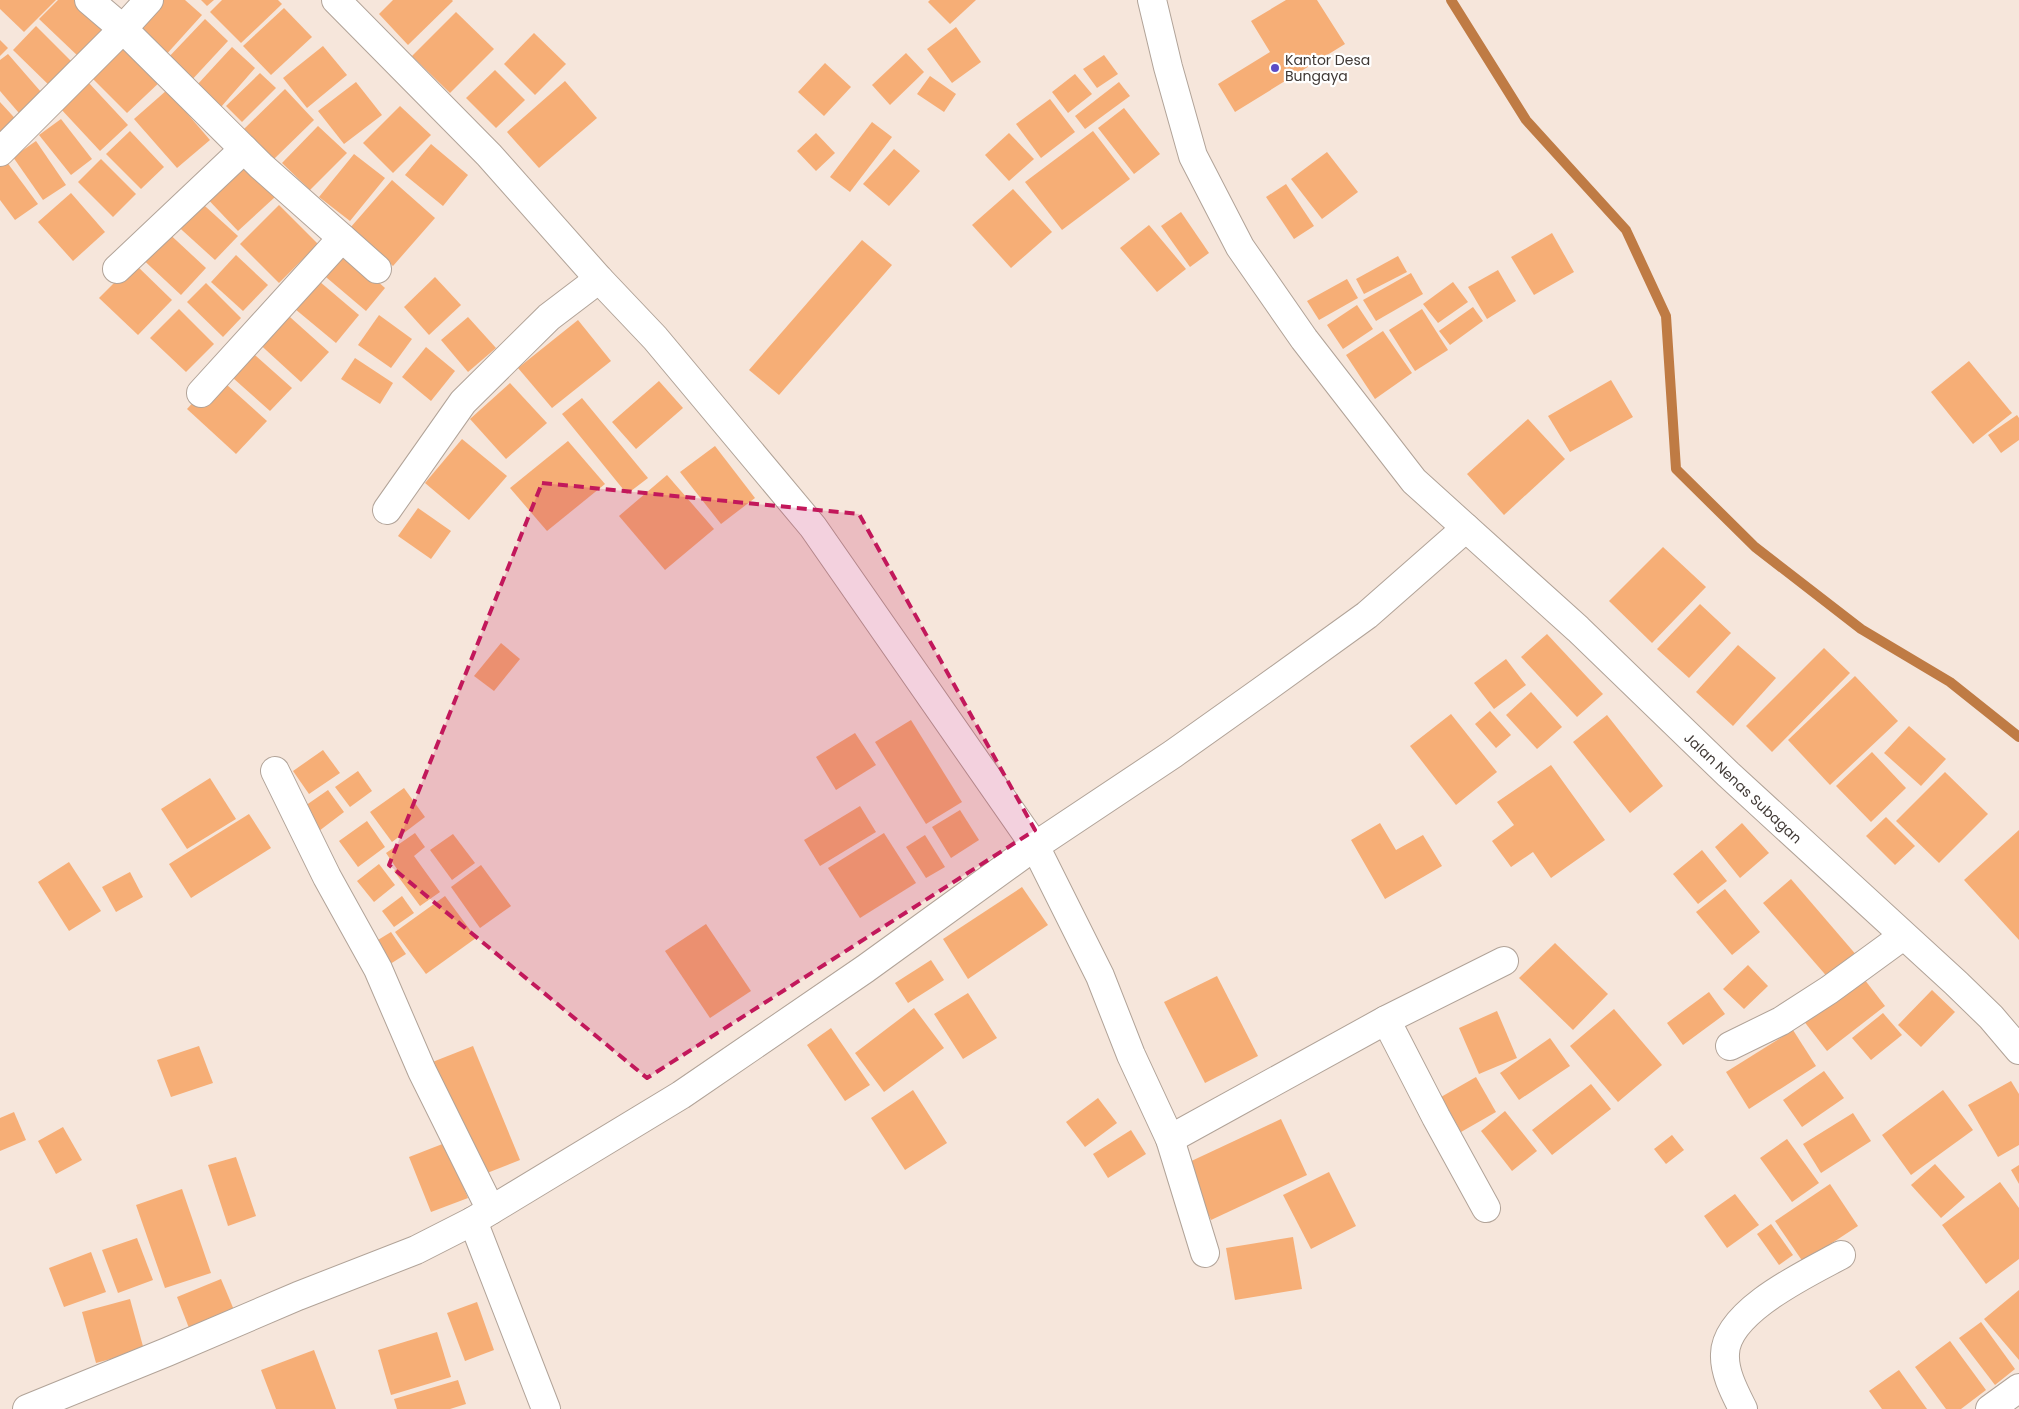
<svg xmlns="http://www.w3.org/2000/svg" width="2019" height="1409" font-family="Poppins,sans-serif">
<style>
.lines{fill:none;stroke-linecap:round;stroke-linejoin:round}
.stream{stroke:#bf7b44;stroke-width:10}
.building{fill:#f6ae76}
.minor-casing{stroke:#b1a398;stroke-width:30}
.secondary-casing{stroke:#b1a398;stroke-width:30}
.minor{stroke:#fff;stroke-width:28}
.secondary{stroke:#fff;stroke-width:28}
.marked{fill:#c2185b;fill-opacity:0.2;stroke:#c2185b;stroke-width:4;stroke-dasharray:10 6;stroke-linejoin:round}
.poi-dot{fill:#5d4dc6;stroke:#fff;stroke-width:2}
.labels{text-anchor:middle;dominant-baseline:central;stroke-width:4.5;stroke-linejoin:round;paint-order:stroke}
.poi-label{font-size:14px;fill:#403935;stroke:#fff;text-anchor:start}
.street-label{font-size:14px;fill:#403935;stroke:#fff}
</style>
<rect width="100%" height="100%" fill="#f6e6db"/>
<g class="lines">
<path class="stream" d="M 1451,0 L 1526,120 L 1626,230 L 1666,316 L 1676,469 L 1755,547 L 1861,629 L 1950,682 L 2019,737"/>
</g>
<g class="building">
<path d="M 0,0 L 56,0 L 24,32 L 0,9 Z"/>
<path d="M 58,0 L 84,0 L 111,26 L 80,58 L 39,19 Z"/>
<path d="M 162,0 L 185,0 L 202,15 L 164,57 L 134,31 Z"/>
<path d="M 201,0 L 214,0 L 207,6 Z"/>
<path d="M 222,0 L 278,0 L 282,4 L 241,43 L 210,12 Z"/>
<path d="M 393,0 L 452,0 L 453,1 L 408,45 L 379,14 Z"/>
<path d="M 930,0 L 976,0 L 950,24 L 928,2 Z"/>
<path d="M 1286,0 L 1317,0 L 1345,44 L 1235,112 L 1218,84 L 1270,52 L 1251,21 Z"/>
<path d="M 284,8 L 312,37 L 271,75 L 243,46 Z"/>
<path d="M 456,12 L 494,49 L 450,93 L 412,56 Z"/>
<path d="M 205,19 L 228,41 L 189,83 L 165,61 Z"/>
<path d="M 36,26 L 77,67 L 54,90 L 13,50 Z"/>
<path d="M 956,27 L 981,62 L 952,83 L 927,49 Z"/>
<path d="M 534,33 L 566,64 L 535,95 L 504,64 Z"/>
<path d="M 0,40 L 8,48 L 0,56 Z"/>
<path d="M 128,44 L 163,79 L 127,113 L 93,79 Z"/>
<path d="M 323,46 L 347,75 L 307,108 L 283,78 Z"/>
<path d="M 232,47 L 255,68 L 221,107 L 197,85 Z"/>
<path d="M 906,53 L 924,72 L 890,105 L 872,85 Z"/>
<path d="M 8,54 L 48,100 L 25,120 L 0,91 L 0,60 Z"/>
<path d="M 1104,55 L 1118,74 L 1097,88 L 1083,69 Z"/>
<path d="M 825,63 L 851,87 L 824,116 L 798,92 Z"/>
<path d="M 495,70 L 525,100 L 496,128 L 466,98 Z"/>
<path d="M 260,73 L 276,88 L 242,122 L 226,106 Z"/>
<path d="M 1075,74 L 1092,94 L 1068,113 L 1052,92 Z"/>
<path d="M 930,76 L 956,94 L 944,112 L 917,94 Z"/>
<path d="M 565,81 L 597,118 L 539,168 L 507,132 Z"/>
<path d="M 88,82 L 128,125 L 100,151 L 60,108 Z"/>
<path d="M 356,82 L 382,115 L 344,144 L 318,111 Z"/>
<path d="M 1119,82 L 1130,96 L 1085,129 L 1075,116 Z"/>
<path d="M 285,89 L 314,120 L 274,159 L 244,129 Z"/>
<path d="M 167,90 L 210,140 L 177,168 L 134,119 Z"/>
<path d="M 1050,99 L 1075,132 L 1041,158 L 1016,124 Z"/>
<path d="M 0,102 L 22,126 L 0,145 Z"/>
<path d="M 400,106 L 431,135 L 393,173 L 363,143 Z"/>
<path d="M 1124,108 L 1160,154 L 1134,174 L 1098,128 Z"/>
<path d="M 61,119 L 92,159 L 71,175 L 39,135 Z"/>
<path d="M 872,122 L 892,137 L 850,192 L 830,177 Z"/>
<path d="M 318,126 L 347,153 L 310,190 L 282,163 Z"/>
<path d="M 130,131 L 164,167 L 141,189 L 106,154 Z"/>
<path d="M 1093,131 L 1130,179 L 1062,230 L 1025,182 Z"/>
<path d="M 816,133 L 835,153 L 816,171 L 797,151 Z"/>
<path d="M 1009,133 L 1034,159 L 1009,181 L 985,155 Z"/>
<path d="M 36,141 L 66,185 L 43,200 L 13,157 Z"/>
<path d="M 431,144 L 468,175 L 443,206 L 405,175 Z"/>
<path d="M 894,149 L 920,171 L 889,206 L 863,184 Z"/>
<path d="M 1327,152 L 1358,192 L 1322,219 L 1291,179 Z"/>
<path d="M 354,154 L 385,178 L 350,221 L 319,197 Z"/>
<path d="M 237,158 L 275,197 L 238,231 L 201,192 Z"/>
<path d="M 101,159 L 136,194 L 113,217 L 78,182 Z"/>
<path d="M 6,161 L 38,204 L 15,220 L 0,200 L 0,166 Z"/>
<path d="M 392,180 L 435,218 L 393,266 L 350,228 Z"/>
<path d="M 1286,184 L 1314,226 L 1294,239 L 1266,197 Z"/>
<path d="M 1013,189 L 1052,232 L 1011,268 L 972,225 Z"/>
<path d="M 71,193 L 105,232 L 73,261 L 38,222 Z"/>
<path d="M 195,197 L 238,236 L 215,260 L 172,221 Z"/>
<path d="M 279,205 L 318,244 L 279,283 L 240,244 Z"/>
<path d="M 1181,212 L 1209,253 L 1190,267 L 1161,226 Z"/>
<path d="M 1149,225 L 1186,269 L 1157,292 L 1120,248 Z"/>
<path d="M 163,228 L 206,268 L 181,295 L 137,254 Z"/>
<path d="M 1552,233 L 1574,272 L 1534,295 L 1511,257 Z"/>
<path d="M 862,240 L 892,265 L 779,395 L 749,370 Z"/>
<path d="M 340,248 L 385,288 L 366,311 L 320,272 Z"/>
<path d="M 236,255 L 268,285 L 243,311 L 211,282 Z"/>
<path d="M 1398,256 L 1407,272 L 1364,294 L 1356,279 Z"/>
<path d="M 134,263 L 172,300 L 138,335 L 99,298 Z"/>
<path d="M 1498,270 L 1516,301 L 1487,319 L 1468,287 Z"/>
<path d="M 1411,273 L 1423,294 L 1376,321 L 1363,300 Z"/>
<path d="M 313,276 L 359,315 L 336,343 L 289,304 Z"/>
<path d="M 435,277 L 461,305 L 429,335 L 404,307 Z"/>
<path d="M 1347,279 L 1358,298 L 1319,320 L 1307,301 Z"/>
<path d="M 1453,282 L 1468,302 L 1438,323 L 1423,304 Z"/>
<path d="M 206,283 L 241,318 L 223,337 L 187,302 Z"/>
<path d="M 1357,305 L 1373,329 L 1343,349 L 1327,325 Z"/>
<path d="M 1473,307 L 1483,321 L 1450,345 L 1439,331 Z"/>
<path d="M 179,309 L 214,344 L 186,372 L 150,338 Z"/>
<path d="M 281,309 L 329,352 L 301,382 L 253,338 Z"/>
<path d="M 1422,309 L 1448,350 L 1415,371 L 1389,330 Z"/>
<path d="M 379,315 L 412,339 L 391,368 L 358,345 Z"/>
<path d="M 468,317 L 496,348 L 468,372 L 441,340 Z"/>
<path d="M 578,320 L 611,361 L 552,408 L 518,368 Z"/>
<path d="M 1383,331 L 1412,373 L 1375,399 L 1346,355 Z"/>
<path d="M 246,347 L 292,388 L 270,411 L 224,370 Z"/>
<path d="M 426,347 L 455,371 L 431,401 L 402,377 Z"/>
<path d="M 355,358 L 393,383 L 380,404 L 341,379 Z"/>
<path d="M 1969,361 L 2012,413 L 1973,444 L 1931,392 Z"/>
<path d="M 217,376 L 267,421 L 236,454 L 187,409 Z"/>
<path d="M 1611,380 L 1633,417 L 1570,452 L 1548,416 Z"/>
<path d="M 659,381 L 683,408 L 636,449 L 612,422 Z"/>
<path d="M 510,383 L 547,423 L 506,459 L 470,419 Z"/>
<path d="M 582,398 L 648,478 L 627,494 L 562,414 Z"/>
<path d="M 2017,415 L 2019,418 L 2019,440 L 2001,453 L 1988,435 Z"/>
<path d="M 1528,419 L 1565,459 L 1504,515 L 1467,474 Z"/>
<path d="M 462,439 L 507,476 L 469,520 L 425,483 Z"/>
<path d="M 568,441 L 605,484 L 547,531 L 510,488 Z"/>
<path d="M 715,446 L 755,498 L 721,524 L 680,472 Z"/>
<path d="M 667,475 L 714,529 L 665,570 L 619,516 Z"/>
<path d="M 418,508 L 451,531 L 431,559 L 398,536 Z"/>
<path d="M 1663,547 L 1706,587 L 1652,643 L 1609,601 Z"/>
<path d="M 1700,604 L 1731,633 L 1689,678 L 1657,649 Z"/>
<path d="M 1547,634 L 1603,694 L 1577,717 L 1521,657 Z"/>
<path d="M 501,643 L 520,659 L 494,691 L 474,676 Z"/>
<path d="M 1738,645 L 1776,678 L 1733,726 L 1696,692 Z"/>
<path d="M 1824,648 L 1850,673 L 1772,752 L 1746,726 Z"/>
<path d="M 1506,659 L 1526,685 L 1494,709 L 1474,683 Z"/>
<path d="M 1855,676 L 1898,721 L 1830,785 L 1788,740 Z"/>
<path d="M 1531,692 L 1562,727 L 1537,749 L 1506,715 Z"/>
<path d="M 1490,711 L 1511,735 L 1496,748 L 1475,724 Z"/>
<path d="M 1451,714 L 1497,772 L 1456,805 L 1410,746 Z"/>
<path d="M 1607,715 L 1663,786 L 1630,813 L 1573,742 Z"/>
<path d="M 911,720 L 962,802 L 926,824 L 875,742 Z"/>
<path d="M 1909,726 L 1946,759 L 1921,786 L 1884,753 Z"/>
<path d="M 855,733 L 876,765 L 836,790 L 816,757 Z"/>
<path d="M 323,750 L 340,773 L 309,794 L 293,771 Z"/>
<path d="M 1872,752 L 1906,788 L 1871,822 L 1836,786 Z"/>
<path d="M 1551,765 L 1605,840 L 1551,878 L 1533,852 L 1511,867 L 1492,841 L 1514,825 L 1497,802 Z"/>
<path d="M 358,771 L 372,791 L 350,807 L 335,787 Z"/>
<path d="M 1945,772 L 1988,814 L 1939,863 L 1896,821 Z"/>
<path d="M 210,778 L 236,819 L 187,849 L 161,809 Z"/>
<path d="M 404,788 L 425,817 L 392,842 L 370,812 Z"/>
<path d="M 328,790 L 344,812 L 319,831 L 302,808 Z"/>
<path d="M 860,806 L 876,832 L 820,866 L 804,840 Z"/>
<path d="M 960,810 L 979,840 L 951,858 L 932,827 Z"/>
<path d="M 249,814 L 271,848 L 191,898 L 169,864 Z"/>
<path d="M 1886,817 L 1915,846 L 1895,865 L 1866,836 Z"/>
<path d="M 367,821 L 385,847 L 358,867 L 339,841 Z"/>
<path d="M 1380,823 L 1396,850 L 1423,835 L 1442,866 L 1385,899 L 1351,840 Z"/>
<path d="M 1742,823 L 1769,853 L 1740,878 L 1715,847 Z"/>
<path d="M 2019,830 L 2019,940 L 1964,880 Z"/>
<path d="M 415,833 L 425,847 L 414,856 L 440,892 L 420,906 L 394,871 L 397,869 L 386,853 Z"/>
<path d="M 884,833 L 916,883 L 860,918 L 828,868 Z"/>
<path d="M 453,834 L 475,863 L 452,880 L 430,850 Z"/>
<path d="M 925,835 L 945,867 L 926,878 L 906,847 Z"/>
<path d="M 1702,850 L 1727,881 L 1698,904 L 1673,874 Z"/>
<path d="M 69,862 L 101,911 L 69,931 L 38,882 Z"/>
<path d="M 379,864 L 395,885 L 374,902 L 357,881 Z"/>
<path d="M 481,865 L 511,906 L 480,928 L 451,887 Z"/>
<path d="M 130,872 L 143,897 L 116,912 L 102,887 Z"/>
<path d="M 1791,879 L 1858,957 L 1830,980 L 1763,903 Z"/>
<path d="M 1022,887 L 1048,925 L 968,979 L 943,939 Z"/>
<path d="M 1725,889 L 1760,932 L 1732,955 L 1696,912 Z"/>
<path d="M 402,896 L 414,913 L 394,927 L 382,911 Z"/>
<path d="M 445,896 L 476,938 L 426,974 L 395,932 Z"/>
<path d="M 706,924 L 751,991 L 710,1018 L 665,951 Z"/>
<path d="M 391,932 L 406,954 L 387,966 L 373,943 Z"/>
<path d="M 1555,943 L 1608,994 L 1573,1030 L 1519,978 Z"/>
<path d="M 931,960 L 944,980 L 908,1003 L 895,983 Z"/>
<path d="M 1748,965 L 1768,986 L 1744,1009 L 1723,989 Z"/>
<path d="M 1861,975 L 1885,1006 L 1827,1051 L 1803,1020 Z"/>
<path d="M 1217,976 L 1258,1056 L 1205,1083 L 1164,1002 Z"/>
<path d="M 1932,990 L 1955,1012 L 1921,1047 L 1898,1025 Z"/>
<path d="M 1709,992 L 1725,1014 L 1683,1045 L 1667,1023 Z"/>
<path d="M 968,993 L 997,1038 L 963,1059 L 934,1014 Z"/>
<path d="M 914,1008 L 944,1048 L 884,1092 L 855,1053 Z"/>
<path d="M 1614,1009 L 1662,1065 L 1618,1102 L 1570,1046 Z"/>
<path d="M 1497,1011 L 1517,1058 L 1479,1074 L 1459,1028 Z"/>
<path d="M 1883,1013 L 1902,1035 L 1871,1060 L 1852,1038 Z"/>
<path d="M 831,1028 L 870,1085 L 845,1101 L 807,1045 Z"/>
<path d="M 1793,1030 L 1816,1066 L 1749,1109 L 1726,1072 Z"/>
<path d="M 1550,1038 L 1570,1066 L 1519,1100 L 1500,1073 Z"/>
<path d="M 199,1046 L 213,1083 L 171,1097 L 157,1060 Z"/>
<path d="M 473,1046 L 520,1160 L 477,1177 L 430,1063 Z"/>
<path d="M 1824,1071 L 1844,1098 L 1802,1127 L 1783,1100 Z"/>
<path d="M 1476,1077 L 1496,1112 L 1461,1132 L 1441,1097 Z"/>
<path d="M 2011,1081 L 2019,1094 L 2019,1145 L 1998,1157 L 1968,1105 Z"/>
<path d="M 1591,1084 L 1611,1109 L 1552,1155 L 1532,1130 Z"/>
<path d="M 913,1090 L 947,1143 L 905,1170 L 871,1118 Z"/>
<path d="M 1943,1090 L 1973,1130 L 1911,1175 L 1882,1135 Z"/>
<path d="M 1098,1098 L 1117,1123 L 1085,1147 L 1066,1122 Z"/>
<path d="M 1505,1111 L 1537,1151 L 1512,1171 L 1481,1131 Z"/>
<path d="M 14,1112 L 26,1140 L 0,1151 L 0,1118 Z"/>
<path d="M 1853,1113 L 1871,1141 L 1821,1173 L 1803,1144 Z"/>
<path d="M 1281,1119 L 1307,1175 L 1211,1220 L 1185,1164 Z"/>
<path d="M 63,1127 L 82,1160 L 56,1174 L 38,1141 Z"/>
<path d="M 1131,1130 L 1146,1154 L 1108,1178 L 1093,1154 Z"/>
<path d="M 1672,1135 L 1684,1150 L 1666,1164 L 1654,1149 Z"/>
<path d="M 1787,1139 L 1819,1183 L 1792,1202 L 1760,1158 Z"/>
<path d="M 445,1143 L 468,1198 L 431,1212 L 409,1157 Z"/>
<path d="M 236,1157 L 256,1216 L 228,1226 L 208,1165 Z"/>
<path d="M 1935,1164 L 1965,1197 L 1941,1218 L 1911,1185 Z"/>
<path d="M 2019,1165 L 2019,1184 L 2011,1170 Z"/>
<path d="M 1329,1172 L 1356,1226 L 1311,1249 L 1283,1195 Z"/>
<path d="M 2000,1182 L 2019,1208 L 2019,1259 L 1986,1284 L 1942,1225 Z"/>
<path d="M 1830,1184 L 1858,1226 L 1803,1262 L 1775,1221 Z"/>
<path d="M 182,1189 L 211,1273 L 165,1288 L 136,1205 Z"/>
<path d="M 1735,1194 L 1759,1225 L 1727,1248 L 1704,1216 Z"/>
<path d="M 1771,1224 L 1793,1255 L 1779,1265 L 1757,1234 Z"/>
<path d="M 1293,1237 L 1302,1289 L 1235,1300 L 1226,1248 Z"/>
<path d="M 137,1238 L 153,1280 L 118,1293 L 102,1250 Z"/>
<path d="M 91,1252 L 106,1292 L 64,1307 L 49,1268 Z"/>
<path d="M 221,1279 L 234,1310 L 189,1328 L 177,1297 Z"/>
<path d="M 2019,1290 L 2019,1360 L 1984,1319 Z"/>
<path d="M 130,1299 L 144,1350 L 96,1363 L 82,1312 Z"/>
<path d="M 477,1302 L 494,1350 L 465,1361 L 447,1313 Z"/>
<path d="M 1981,1322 L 2015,1369 L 1995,1385 L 1959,1338 Z"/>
<path d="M 437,1332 L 451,1377 L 391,1395 L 378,1350 Z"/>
<path d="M 1950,1341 L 1986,1390 L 1961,1409 L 1946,1409 L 1915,1367 Z"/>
<path d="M 314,1350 L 336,1409 L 276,1409 L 261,1370 Z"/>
<path d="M 1899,1370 L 1927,1409 L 1882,1409 L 1869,1391 Z"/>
<path d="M 458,1380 L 466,1404 L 450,1409 L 397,1409 L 394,1399 Z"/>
</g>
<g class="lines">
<g class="minor-casing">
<g id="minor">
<path d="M 89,0 L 123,29 L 261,166 L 377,269"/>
<path d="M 336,0 L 489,155 L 599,279 L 655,338 L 813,527 L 1035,846 L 1100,976 L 1131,1055 L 1170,1139 L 1205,1253"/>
<path d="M 0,152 L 118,34 L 149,0"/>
<path d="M 117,269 L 244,149"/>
<path d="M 201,393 L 342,238"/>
<path d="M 387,510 L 463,402 L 549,317 L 599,279"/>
<path d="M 275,771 L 327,877 L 378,969 L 422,1071 L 491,1210"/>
<path d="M 1386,1020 L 1436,1117 L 1486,1208"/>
<path d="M 1730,1046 L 1781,1021 L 1829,990 L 1903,936"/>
<path d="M 1170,1139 L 1386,1020 L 1504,961"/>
<path d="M 473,1221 L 546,1409"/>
<path d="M 1743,1409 C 1735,1393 1724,1373 1725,1354 C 1726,1311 1808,1273 1841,1255"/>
<path d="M 1990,1409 L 2019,1388"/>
</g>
</g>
<g class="secondary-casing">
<g id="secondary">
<path d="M 1152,0 L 1168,67 L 1193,156 L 1240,247 L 1304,339 L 1414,481 L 1578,629 L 1728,774 L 1956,983 L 1991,1017 L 2019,1050"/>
<path d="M 27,1409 L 167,1352 L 298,1296 L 416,1250 L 473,1221 L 681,1095 L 865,969 L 1035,846 L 1173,754 L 1263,690 L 1367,615 L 1466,528"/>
</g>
</g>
<use href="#minor" class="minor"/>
<use href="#secondary" class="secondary"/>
</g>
<path class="marked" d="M 542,483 L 859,514 L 1035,830 L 647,1078 L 389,865 Z"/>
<circle class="poi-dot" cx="1275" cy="68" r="5"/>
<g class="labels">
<g class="poi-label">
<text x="1285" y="60">Kantor Desa<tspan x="1285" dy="16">Bungaya</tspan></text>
</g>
<g class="street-label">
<text transform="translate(1743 788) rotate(43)">Jalan Nenas Subagan</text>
</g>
</g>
</svg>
